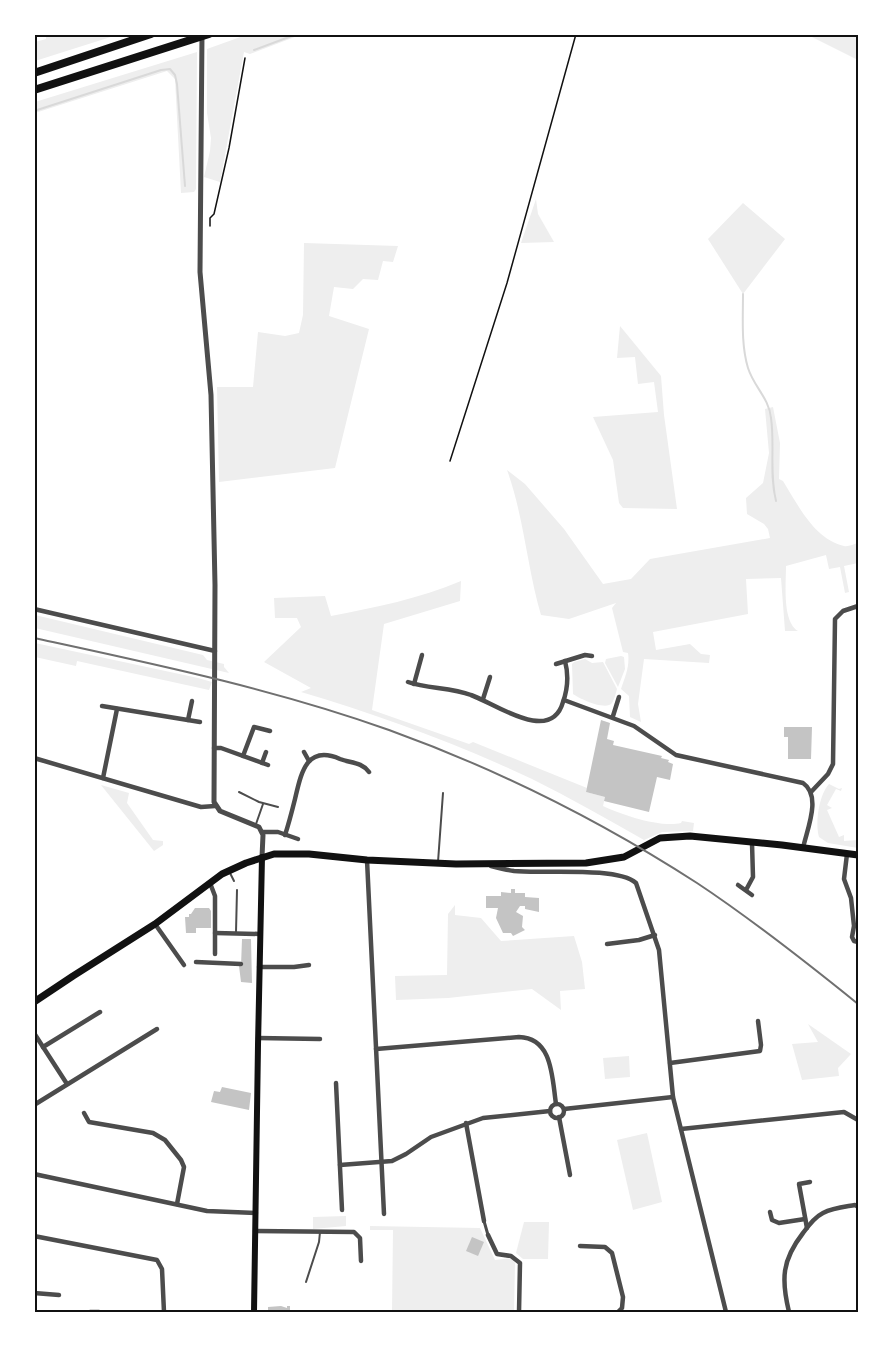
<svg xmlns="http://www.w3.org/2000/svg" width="893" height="1347" font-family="'Fira Sans Condensed',sans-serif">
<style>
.green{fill:#eee}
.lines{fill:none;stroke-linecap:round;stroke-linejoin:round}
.stream{stroke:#d9d9d9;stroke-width:2}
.building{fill:#c4c4c4}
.path{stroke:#111;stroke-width:1.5}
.service{stroke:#4c4c4c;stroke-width:2}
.pedestrian{stroke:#4c4c4c;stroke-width:3}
.minor{stroke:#4c4c4c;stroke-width:4.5}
.tertiary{stroke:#4c4c4c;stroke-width:5}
.secondary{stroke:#111;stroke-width:6}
.primary{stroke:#111;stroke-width:7}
.motorway{stroke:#111;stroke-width:8}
.rail{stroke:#707070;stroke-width:2}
.neatline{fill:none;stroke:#111;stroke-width:2}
</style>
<rect width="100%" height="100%" fill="#fff"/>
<g class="green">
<path d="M 46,35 L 46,34 L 117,35 L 35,61 L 35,42 L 46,39 Z"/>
<path d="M 246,35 L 300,35 L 250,54 L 244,52 L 220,182 L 204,177 L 210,151 L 211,138 L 207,113 L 207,49 Z"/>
<path d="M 808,35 L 858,35 L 858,60 Z"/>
<path d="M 197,52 L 196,189 L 194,192 L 181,193 L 175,79 L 167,71 L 35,113 L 35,102 Z"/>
<path d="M 536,199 L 538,214 L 554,242 L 521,243 Z"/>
<path d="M 743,203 L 785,239 L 743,294 L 708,239 Z"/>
<path d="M 304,243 L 398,246 L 393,262 L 383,261 L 378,280 L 363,279 L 353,289 L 334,287 L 329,316 L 369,329 L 335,468 L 219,482 L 217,387 L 253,387 L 258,332 L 285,336 L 299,333 L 303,315 Z"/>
<path d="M 620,326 L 661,376 L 664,415 L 677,509 L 623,508 L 619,503 L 613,460 L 593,417 L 658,412 L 654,382 L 638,384 L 635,357 L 617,358 Z"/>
<path d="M 773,407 L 780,443 L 779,479 L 783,481 C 798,505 814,539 844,546 C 848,547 854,544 858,543 L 858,563 L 844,566 L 849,592 L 845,593 L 840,567 L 829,569 L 826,555 L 786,566 C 786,584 782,621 798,631 L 785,631 L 781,578 L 746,579 L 748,614 L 653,632 L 656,650 L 690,644 L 701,654 L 710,655 L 709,663 L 644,659 L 638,704 L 641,722 L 630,717 L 629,696 L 621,689 C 625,677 630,666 628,653 L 623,652 L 612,608 L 616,603 L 569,619 L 541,615 C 527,567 524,517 507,470 L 525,484 L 564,529 L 603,584 L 631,579 L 650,559 L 770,538 L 768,529 L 764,524 L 747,514 L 746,498 L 763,483 L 769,453 L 765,409 Z"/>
<path d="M 461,581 L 460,601 L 384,624 L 372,710 L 469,744 L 473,742 L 587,788 L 586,792 L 605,797 L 603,806 C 622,815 661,828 681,823 L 682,821 L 694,823 L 693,831 L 662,832 L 644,840 C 607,819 570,798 532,779 C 458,744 379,715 301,692 L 311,688 L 264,662 L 301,627 L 297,618 L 275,618 L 274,598 L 325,596 L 331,616 C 376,607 419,599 461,581 Z"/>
<path d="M 35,615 L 203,655 L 207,660 L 224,664 L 224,667 L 229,673 L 35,628 Z"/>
<path d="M 35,643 L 198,678 L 212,682 L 209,690 L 77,661 L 76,666 L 35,657 Z"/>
<path d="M 621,656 L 624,657 L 625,669 L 618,687 L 605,663 L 606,659 Z"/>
<path d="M 585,659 L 592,663 L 603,662 L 617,689 C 616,693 614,700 612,703 C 606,711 580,699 573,694 L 572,664 L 574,662 Z"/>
<path d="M 829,784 L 839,789 L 842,788 L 841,791 L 836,789 L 827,805 L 832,808 L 827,810 L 839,837 L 844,835 L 844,841 L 858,840 L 858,848 L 828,843 L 819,837 C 815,822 819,795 829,784 Z"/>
<path d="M 101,785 L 129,793 L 127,803 L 153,840 L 163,841 L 163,845 L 154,851 Z"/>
<path d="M 455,905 L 455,915 L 481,918 L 501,941 L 574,936 L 582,962 L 585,989 L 560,991 L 561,1010 L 532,989 L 448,998 L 396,1000 L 395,976 L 447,975 L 448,914 Z"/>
<path d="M 808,1024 L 851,1054 L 838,1068 L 839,1076 L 802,1080 L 792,1044 L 818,1042 Z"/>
<path d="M 629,1056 L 630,1077 L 605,1079 L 603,1058 Z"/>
<path d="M 647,1133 L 662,1202 L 633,1210 L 617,1140 Z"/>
<path d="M 346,1216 L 346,1226 L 313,1229 L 313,1217 Z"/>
<path d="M 524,1222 L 549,1222 L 548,1259 L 523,1259 L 516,1253 Z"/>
<path d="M 370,1226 L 480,1228 L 495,1260 L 512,1258 L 515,1263 L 514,1312 L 392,1312 L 393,1230 L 370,1230 Z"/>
</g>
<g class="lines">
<g class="stream">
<path d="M 254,50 L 297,34"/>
<path d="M 34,111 L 161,70 L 170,69 L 175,75 L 177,84 L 185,186"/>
<path d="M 743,294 C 743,318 741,345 748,368 C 754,387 769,398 771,418 C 775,446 769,473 776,501"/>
</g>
</g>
<g class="building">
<path d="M 601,720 L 610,723 L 607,739 L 614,741 L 613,745 L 662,756 L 661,758 L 669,760 L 668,762 L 673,764 L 670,780 L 657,777 L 649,812 L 604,801 L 605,797 L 586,792 Z"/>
<path d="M 784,727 L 812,727 L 811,759 L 788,759 L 788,737 L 784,737 Z"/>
<path d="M 511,889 L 515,889 L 515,893 L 525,893 L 525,897 L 539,898 L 539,912 L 525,909 L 525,906 L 520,906 L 516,912 L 523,916 L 522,927 L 525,930 L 513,936 L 511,933 L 503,933 L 496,918 L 498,908 L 486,908 L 486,896 L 501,896 L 501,892 L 511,893 Z"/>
<path d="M 195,908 L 209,908 L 211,911 L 211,928 L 196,928 L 196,933 L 186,933 L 185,917 L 189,917 L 189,914 L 191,914 Z"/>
<path d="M 242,939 L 251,939 L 252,983 L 241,982 L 239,966 L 241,966 Z"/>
<path d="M 222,1087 L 251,1093 L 249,1110 L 211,1102 L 214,1091 L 220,1092 Z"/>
<path d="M 472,1237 L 484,1242 L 478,1256 L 466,1251 Z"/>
<path d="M 281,1306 L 287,1308 L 287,1306 L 290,1306 L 290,1312 L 268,1312 L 268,1307 Z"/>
</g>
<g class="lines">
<g class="path">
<path d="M 210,226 L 210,218 L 214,214 L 229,148 L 245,58"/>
<path d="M 450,461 L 507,283 L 576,34"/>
</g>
<g class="service">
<path d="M 239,792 L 259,802 L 278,807"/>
<path d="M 256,824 L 263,804"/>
<path d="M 438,862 L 443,793"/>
<path d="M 230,873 L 234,881"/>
<path d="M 236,932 L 237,890"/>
<path d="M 306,1282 L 319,1242 L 320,1232"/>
</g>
<path class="pedestrian" d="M 484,1221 L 488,1235"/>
<g class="minor">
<path d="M 34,609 L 215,651"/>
<path d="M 556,664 L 585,655 L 592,656"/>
<path d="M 408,682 C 428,689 451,687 471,695 C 494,703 551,745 563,702 C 568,688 569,676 565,661"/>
<path d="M 414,684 L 422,655"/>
<path d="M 483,699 L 490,677"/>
<path d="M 564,700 L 634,726 L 676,755 L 803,783 C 822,796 807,829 803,848"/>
<path d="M 102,706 L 200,722"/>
<path d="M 613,716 L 619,697"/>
<path d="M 188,720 L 192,701"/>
<path d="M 214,748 L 221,748 L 268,765"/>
<path d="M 304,752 L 309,761"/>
<path d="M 243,756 L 254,727 L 270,731"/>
<path d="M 34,758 L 201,807 L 215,806"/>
<path d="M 262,763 L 266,752"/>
<path d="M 103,778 L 117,709"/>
<path d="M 811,792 L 828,774 L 833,764 L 835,619 L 843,611 L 858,606"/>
<path d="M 262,832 L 278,832 L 298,839"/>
<path d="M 285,835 C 289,823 292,811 295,799 C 301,774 306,744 340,759 C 350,763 362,762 369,772"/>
<path d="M 847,854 L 844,879 L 851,898 L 854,926 L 852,937 L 854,941 L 858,942"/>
<path d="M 367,860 L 384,1214"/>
<path d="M 491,866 C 499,868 507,870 514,871 C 540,874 617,866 636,883 L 659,950 L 673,1097 L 726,1312"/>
<path d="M 210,883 L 215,896 L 215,954"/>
<path d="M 738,885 L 752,895"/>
<path d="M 746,890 L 753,877 L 752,843"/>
<path d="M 155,924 L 184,965"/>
<path d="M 215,933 L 260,934"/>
<path d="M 607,944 L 639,940 L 655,935"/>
<path d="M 196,962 L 241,964"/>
<path d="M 259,967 L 294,967 L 309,965"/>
<path d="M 34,1033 L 67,1084"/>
<path d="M 258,1038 L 320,1039"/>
<path d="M 43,1047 L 100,1012"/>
<path d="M 376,1049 L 519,1037 C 553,1038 552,1078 556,1104"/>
<path d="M 670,1063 L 760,1051 L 761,1045 L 758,1021"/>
<path d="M 336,1083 L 342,1210"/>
<circle cx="557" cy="1111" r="7"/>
<path d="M 34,1105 L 157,1029"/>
<path d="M 564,1109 L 673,1097"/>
<path d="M 84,1113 L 89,1122 L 153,1133 L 165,1140 L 181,1160 L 184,1167 L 177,1204"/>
<path d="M 559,1117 L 570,1175"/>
<path d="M 466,1123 L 484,1221"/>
<path d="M 681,1129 L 844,1112 L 858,1120"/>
<path d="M 340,1165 L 392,1161 L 406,1154 L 431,1137 L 483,1118 L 550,1111"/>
<path d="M 34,1174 L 207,1211 L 256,1213"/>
<path d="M 770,1212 L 772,1220 L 779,1223 L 805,1219"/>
<path d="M 807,1228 L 799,1184 L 810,1182"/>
<path d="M 255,1231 L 354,1232 L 360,1238 L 361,1261"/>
<path d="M 488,1235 L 497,1254 L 511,1256 L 520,1263 L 519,1312"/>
<path d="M 34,1236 L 157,1260 L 162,1269 L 164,1312"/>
<path d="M 580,1246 L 605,1247 L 612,1253 L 623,1297 L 622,1308 L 618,1312"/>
<path d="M 34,1293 L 59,1295"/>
<path d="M 90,1312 L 99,1312"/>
<path d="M 789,1312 C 781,1279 782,1260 803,1233 C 808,1226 815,1217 823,1213 C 833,1208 844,1207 855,1205 L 858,1207"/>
</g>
<path class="tertiary" d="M 202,34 L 200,272 L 211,395 L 215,585 L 214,802 L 220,811 L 259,827 L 263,835 L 262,857"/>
<path class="secondary" d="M 254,1312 L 258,1045 L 262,857"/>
<path class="primary" d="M 34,1002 L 73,976 L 155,924 L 222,874 L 246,863 L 274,854 L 309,854 L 367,860 L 456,864 L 586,863 L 624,857 L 660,838 L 690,836 L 782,845 L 858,855"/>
<g class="motorway">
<path d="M 34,73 L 151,34"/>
<path d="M 34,90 L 209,34"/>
</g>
<path class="rail" d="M 34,638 C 154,664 274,689 389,730 C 497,769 601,821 697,883 C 753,920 806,962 858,1004"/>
</g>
<rect width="893" height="1347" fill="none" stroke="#ffffff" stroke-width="72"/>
<rect x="36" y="36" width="821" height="1275" class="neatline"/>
</svg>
